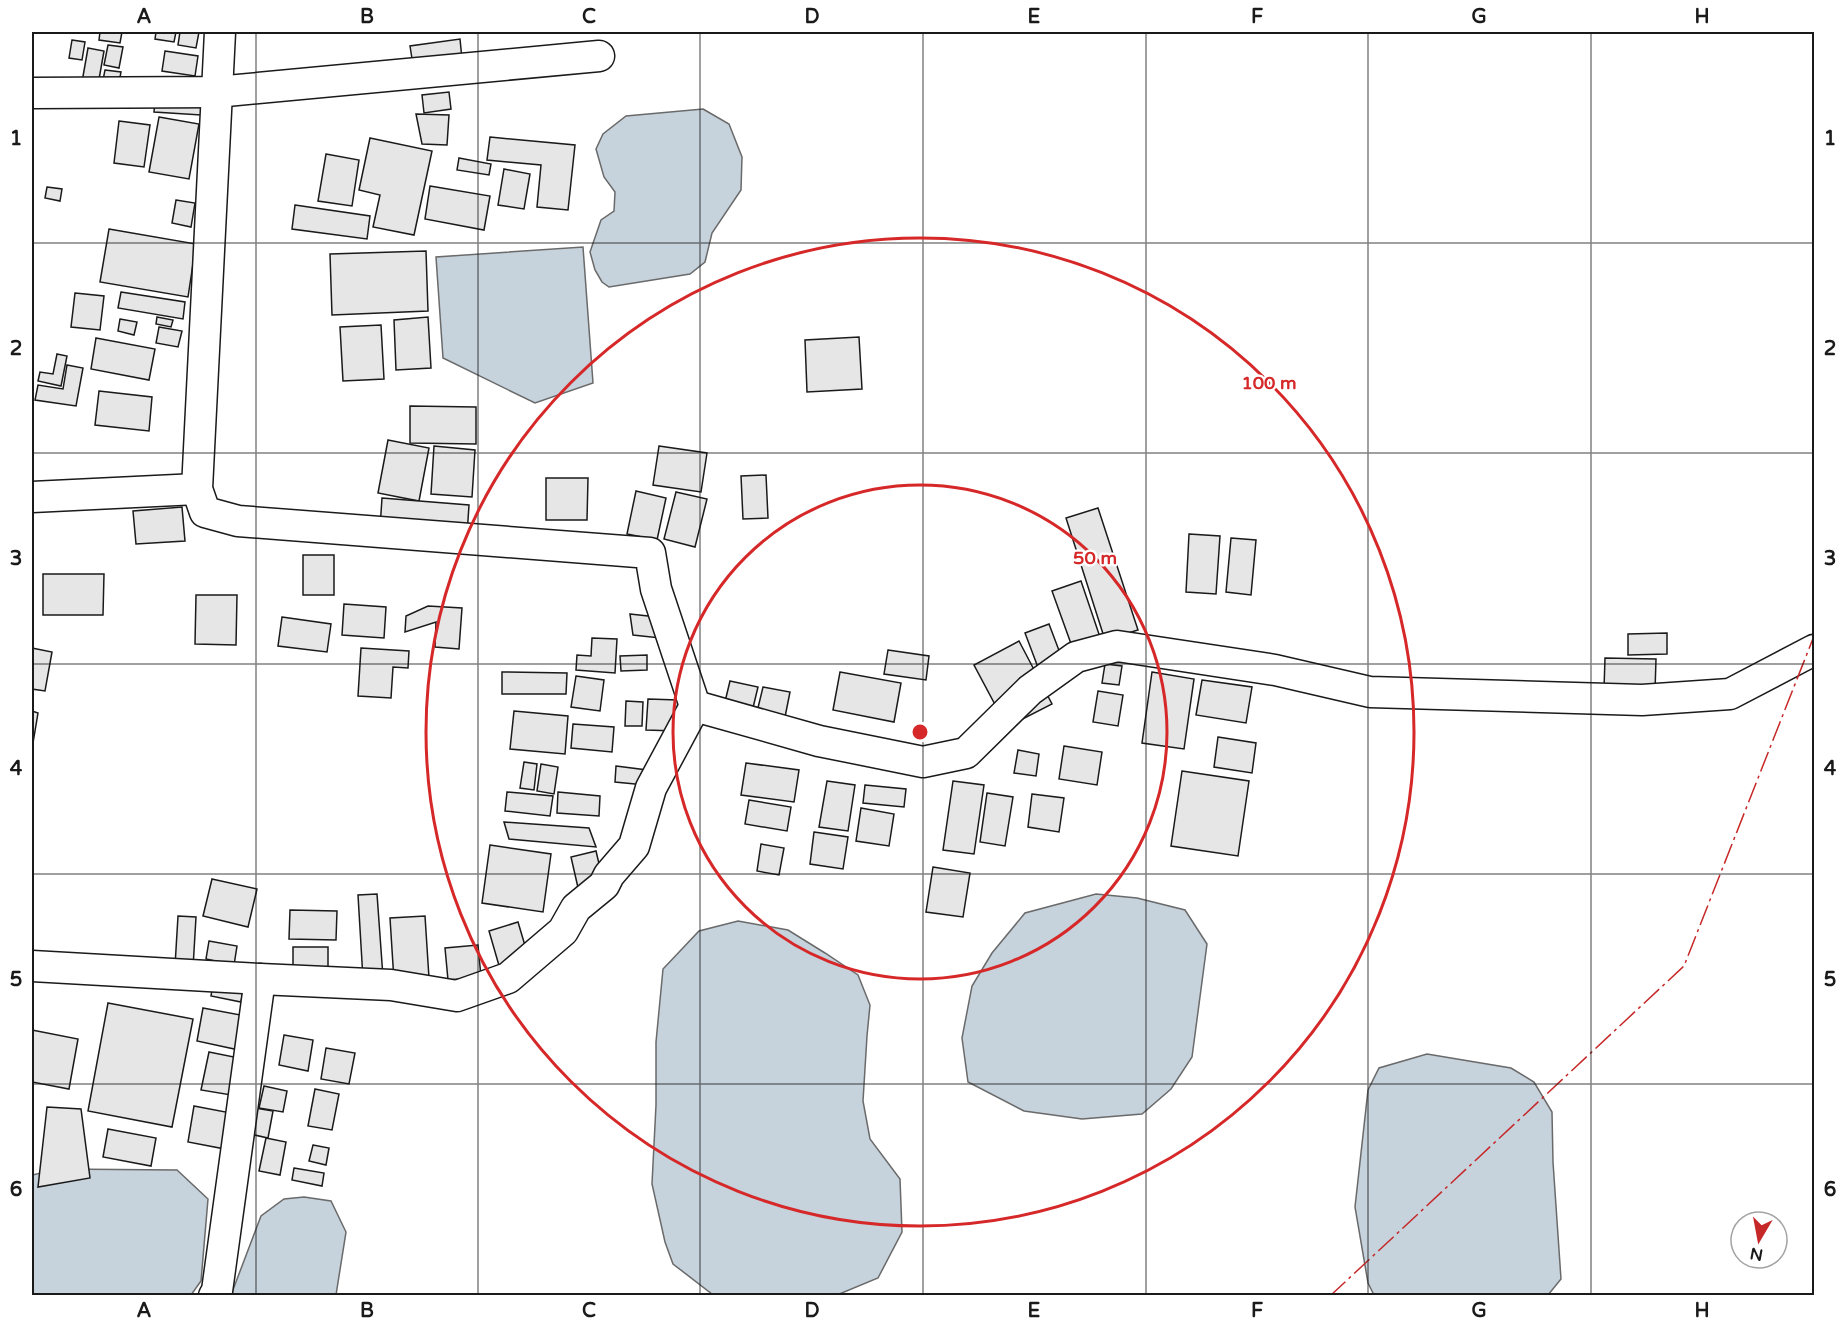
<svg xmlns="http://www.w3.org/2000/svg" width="1846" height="1327" font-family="'Varela Round',sans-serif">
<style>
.water{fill:#c6d2dc;stroke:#6a6a6a;stroke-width:1.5}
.building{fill:#e6e6e6;stroke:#1a1a1a;stroke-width:1.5}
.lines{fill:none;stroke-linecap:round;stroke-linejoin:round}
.street-casing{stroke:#1a1a1a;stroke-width:33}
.street{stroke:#fff;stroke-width:30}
.power{stroke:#c62828;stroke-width:1.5;stroke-dasharray:21 4.5 3 4.5;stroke-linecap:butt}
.grid{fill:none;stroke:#1a1a1a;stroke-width:1.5;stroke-opacity:0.55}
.ring{fill:none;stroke:#d62828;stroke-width:3}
.centre{fill:#d62828;stroke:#fff;stroke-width:3}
.ring-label{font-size:18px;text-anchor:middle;font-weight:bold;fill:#d62828;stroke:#fff;stroke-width:4.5;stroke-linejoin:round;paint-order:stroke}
.neatline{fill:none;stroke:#1a1a1a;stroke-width:2}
.grid-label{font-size:20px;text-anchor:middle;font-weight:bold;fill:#1a1a1a}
</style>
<rect width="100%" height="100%" fill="#fff"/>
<g class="water">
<path d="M 703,109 L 729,124 L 742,157 L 741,190 L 712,233 L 705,262 L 690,274 L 609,287 L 602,282 L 595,270 L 590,252 L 601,220 L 614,211 L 615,192 L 604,177 L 596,149 L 603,134 L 626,116 Z"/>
<path d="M 583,247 L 593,383 L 535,403 L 443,358 L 436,257 Z"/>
<path d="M 1096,894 L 1137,898 L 1185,910 L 1207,944 L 1192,1057 L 1171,1089 L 1142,1114 L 1082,1119 L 1024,1111 L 968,1082 L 962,1038 L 972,986 L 992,953 L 1025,913 Z"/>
<path d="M 738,921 L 788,930 L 825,953 L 858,975 L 870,1005 L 867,1036 L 863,1101 L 870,1139 L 900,1179 L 902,1232 L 878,1278 L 837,1295 L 719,1296 L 712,1294 L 673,1264 L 665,1242 L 652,1184 L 656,1105 L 656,1042 L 663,969 L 699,931 Z"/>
<path d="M 1427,1054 L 1511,1068 L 1534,1082 L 1552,1112 L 1553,1162 L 1561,1279 L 1548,1295 L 1374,1295 L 1368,1283 L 1355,1207 L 1368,1090 L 1379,1068 Z"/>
<path d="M 59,1169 L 177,1170 L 208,1199 L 201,1281 L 191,1295 L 32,1295 L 32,1175 Z"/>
<path d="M 304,1197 L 331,1201 L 346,1232 L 336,1295 L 231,1295 L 261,1216 L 284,1199 Z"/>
</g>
<g class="building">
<path d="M 100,32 L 122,32 L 120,43 L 99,40 Z"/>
<path d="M 156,32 L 176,32 L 174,42 L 155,39 Z"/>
<path d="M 180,32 L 199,32 L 196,48 L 178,45 Z"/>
<path d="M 460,39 L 462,59 L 413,65 L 410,46 Z"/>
<path d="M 72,40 L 85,42 L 82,60 L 69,58 Z"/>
<path d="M 108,45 L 123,47 L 119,68 L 104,65 Z"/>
<path d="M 88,48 L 104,51 L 98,85 L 82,82 Z"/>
<path d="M 165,51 L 198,56 L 195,76 L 162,71 Z"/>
<path d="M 105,70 L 121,72 L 118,88 L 102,85 Z"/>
<path d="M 156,88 L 202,92 L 201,115 L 154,112 Z"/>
<path d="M 449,92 L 451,109 L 424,113 L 422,95 Z"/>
<path d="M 416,114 L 449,115 L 447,145 L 422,144 Z"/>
<path d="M 159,117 L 199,124 L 189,179 L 149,172 Z"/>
<path d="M 119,121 L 150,125 L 144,167 L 114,163 Z"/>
<path d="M 490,137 L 575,145 L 568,210 L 537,207 L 541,165 L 487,160 Z"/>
<path d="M 370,138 L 432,151 L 414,235 L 373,227 L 380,195 L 359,190 Z"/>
<path d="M 326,154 L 359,160 L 352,206 L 318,201 Z"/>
<path d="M 459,158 L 491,164 L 489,175 L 457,170 Z"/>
<path d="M 504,169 L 530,174 L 524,209 L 498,205 Z"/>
<path d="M 430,186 L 490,196 L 484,230 L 425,219 Z"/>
<path d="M 47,187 L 62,189 L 60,201 L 45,198 Z"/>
<path d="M 176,200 L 195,203 L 191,227 L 172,223 Z"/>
<path d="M 295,205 L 370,216 L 367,239 L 292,229 Z"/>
<path d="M 109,229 L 196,244 L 188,297 L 100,282 Z"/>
<path d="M 426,251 L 428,311 L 332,315 L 330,254 Z"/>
<path d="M 121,292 L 185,302 L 183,319 L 118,308 Z"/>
<path d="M 75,293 L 104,296 L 100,330 L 71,327 Z"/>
<path d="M 157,317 L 173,320 L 171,327 L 156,324 Z"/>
<path d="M 428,317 L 431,368 L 396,370 L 394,320 Z"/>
<path d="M 120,319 L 137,322 L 134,335 L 118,331 Z"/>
<path d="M 381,325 L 384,379 L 343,381 L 340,327 Z"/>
<path d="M 159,327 L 182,331 L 178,347 L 156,343 Z"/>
<path d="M 859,337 L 862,389 L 807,392 L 805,340 Z"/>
<path d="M 96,338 L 155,349 L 149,380 L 91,369 Z"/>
<path d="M 57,354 L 67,356 L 61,386 L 38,381 L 40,372 L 53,374 Z"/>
<path d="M 67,365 L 83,368 L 76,406 L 35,400 L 38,385 L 63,389 Z"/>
<path d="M 99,391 L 152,397 L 149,431 L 95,425 Z"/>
<path d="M 410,406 L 476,407 L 476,444 L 410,443 Z"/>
<path d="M 388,440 L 429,448 L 419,501 L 378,493 Z"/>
<path d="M 434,446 L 475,450 L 472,497 L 431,494 Z"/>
<path d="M 659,446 L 707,453 L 701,492 L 653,485 Z"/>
<path d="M 766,475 L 768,518 L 743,519 L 741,476 Z"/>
<path d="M 546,478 L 588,478 L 587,520 L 546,520 Z"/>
<path d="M 636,491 L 666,498 L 657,540 L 627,534 Z"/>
<path d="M 676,492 L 707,499 L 695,547 L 664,539 Z"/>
<path d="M 382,498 L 469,505 L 467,535 L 380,528 Z"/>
<path d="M 182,507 L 185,541 L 136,544 L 133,511 Z"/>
<path d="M 1098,508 L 1138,630 L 1105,640 L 1066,518 Z"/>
<path d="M 1189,534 L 1220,536 L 1216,594 L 1186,592 Z"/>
<path d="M 1231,538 L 1256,540 L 1251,595 L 1226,592 Z"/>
<rect x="303" y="555" width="31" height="40"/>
<path d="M 43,574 L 104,574 L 103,615 L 43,615 Z"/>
<path d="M 1081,581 L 1102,643 L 1074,652 L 1052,591 Z"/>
<path d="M 196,595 L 237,595 L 236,645 L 195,644 Z"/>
<path d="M 344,604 L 386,607 L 384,638 L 342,635 Z"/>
<path d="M 428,606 L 462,608 L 459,649 L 435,647 L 436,622 L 405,632 L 406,616 Z"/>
<path d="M 630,614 L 657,617 L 660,638 L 633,635 Z"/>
<path d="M 282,617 L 331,624 L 327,652 L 278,646 Z"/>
<path d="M 1049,624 L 1063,661 L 1039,670 L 1025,633 Z"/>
<path d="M 1667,633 L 1667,654 L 1628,655 L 1628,634 Z"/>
<path d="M 592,638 L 617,639 L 615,673 L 576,670 L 577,655 L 591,656 Z"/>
<path d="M 1019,641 L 1052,704 L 1007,727 L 974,665 Z"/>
<path d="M 32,648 L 52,652 L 45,691 L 32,689 Z"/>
<path d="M 361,648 L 409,651 L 408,668 L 393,667 L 391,698 L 358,696 Z"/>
<path d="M 888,650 L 929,656 L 926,680 L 884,674 Z"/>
<path d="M 647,655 L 647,670 L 621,671 L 620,656 Z"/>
<path d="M 1605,658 L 1656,659 L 1655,691 L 1604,689 Z"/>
<path d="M 1105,664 L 1122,666 L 1119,685 L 1102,683 Z"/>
<path d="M 502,672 L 567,673 L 566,694 L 502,694 Z"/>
<path d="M 840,672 L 901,683 L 894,722 L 833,710 Z"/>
<path d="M 1152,672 L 1194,679 L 1184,749 L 1142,743 Z"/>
<path d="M 576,676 L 604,680 L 600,711 L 571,707 Z"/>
<path d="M 1202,680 L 1252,687 L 1246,723 L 1196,715 Z"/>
<path d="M 730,681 L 758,687 L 751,716 L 723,710 Z"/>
<path d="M 763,687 L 790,692 L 784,722 L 756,716 Z"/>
<path d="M 1098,691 L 1123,695 L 1118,726 L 1093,722 Z"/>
<path d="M 648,699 L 678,700 L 676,731 L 646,730 Z"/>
<path d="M 626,701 L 643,702 L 642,726 L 625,726 Z"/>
<path d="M 32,711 L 38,713 L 32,749 Z"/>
<path d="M 514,711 L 568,716 L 565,754 L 510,749 Z"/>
<path d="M 573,724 L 614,727 L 612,752 L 571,748 Z"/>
<path d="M 1218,737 L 1256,743 L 1252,773 L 1214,767 Z"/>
<path d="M 1064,746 L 1102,752 L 1097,785 L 1059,779 Z"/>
<path d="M 1018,750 L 1039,754 L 1036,776 L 1014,773 Z"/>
<path d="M 524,762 L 537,764 L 534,790 L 520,788 Z"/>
<path d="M 746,763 L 799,770 L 794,802 L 741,795 Z"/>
<path d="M 541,764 L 558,767 L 554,794 L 537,791 Z"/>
<path d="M 616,766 L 647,770 L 645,785 L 615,782 Z"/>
<path d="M 1182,771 L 1249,781 L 1238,856 L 1171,846 Z"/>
<path d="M 827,781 L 855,785 L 848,831 L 819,827 Z"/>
<path d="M 953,781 L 984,785 L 974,854 L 943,850 Z"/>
<path d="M 865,785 L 906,789 L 904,807 L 863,803 Z"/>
<path d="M 507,792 L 553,796 L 550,816 L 505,811 Z"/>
<path d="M 558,792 L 600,796 L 599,816 L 557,813 Z"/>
<path d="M 987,793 L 1013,797 L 1005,846 L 980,842 Z"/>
<path d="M 1032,794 L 1064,798 L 1059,832 L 1028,827 Z"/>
<path d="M 749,800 L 791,807 L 787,831 L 745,824 Z"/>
<path d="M 861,808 L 894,814 L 889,846 L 856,841 Z"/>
<path d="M 504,822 L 589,828 L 596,847 L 509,839 Z"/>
<path d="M 814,832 L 848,837 L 843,869 L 810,864 Z"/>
<path d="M 761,844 L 784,848 L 779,875 L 757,871 Z"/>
<path d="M 490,845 L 551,854 L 543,912 L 482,903 Z"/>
<path d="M 596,851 L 604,885 L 579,892 L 571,857 Z"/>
<path d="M 933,867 L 970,873 L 963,917 L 926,912 Z"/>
<path d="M 212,879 L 257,889 L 248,927 L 203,916 Z"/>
<path d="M 377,894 L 383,977 L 363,979 L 358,895 Z"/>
<path d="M 290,910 L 337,911 L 336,940 L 289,939 Z"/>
<path d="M 178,916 L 196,917 L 193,968 L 175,966 Z"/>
<path d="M 425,916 L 429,978 L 394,981 L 390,918 Z"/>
<path d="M 518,922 L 526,949 L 500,969 L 489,931 Z"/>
<path d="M 209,941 L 237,946 L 234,965 L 206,959 Z"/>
<path d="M 478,945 L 481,977 L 448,980 L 445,948 Z"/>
<rect x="293" y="947" width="35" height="29"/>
<path d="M 213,984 L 243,990 L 241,1002 L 211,996 Z"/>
<path d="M 108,1003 L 193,1019 L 172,1127 L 88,1111 Z"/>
<path d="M 203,1008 L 246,1016 L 239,1050 L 197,1041 Z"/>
<path d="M 32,1030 L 78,1039 L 69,1089 L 32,1082 Z"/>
<path d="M 284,1035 L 313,1040 L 308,1071 L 279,1065 Z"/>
<path d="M 326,1048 L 355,1053 L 349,1084 L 321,1079 Z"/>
<path d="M 209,1052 L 239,1058 L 231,1095 L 201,1090 Z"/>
<path d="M 264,1086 L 287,1091 L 283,1112 L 259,1108 Z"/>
<path d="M 315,1089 L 339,1094 L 332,1130 L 308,1126 Z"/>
<path d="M 194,1106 L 231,1113 L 225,1149 L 188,1142 Z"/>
<path d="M 47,1107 L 81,1109 L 90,1178 L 38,1187 Z"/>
<path d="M 255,1108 L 273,1111 L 268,1138 L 250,1134 Z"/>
<path d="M 108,1129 L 156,1138 L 151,1166 L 103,1157 Z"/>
<path d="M 266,1138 L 286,1142 L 280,1175 L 259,1171 Z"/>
<path d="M 313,1145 L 329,1148 L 326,1165 L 309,1161 Z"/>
<path d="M 294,1168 L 324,1173 L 322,1186 L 292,1180 Z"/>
</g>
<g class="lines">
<g class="street-casing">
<g id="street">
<path d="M 220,32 L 197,489 L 205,512 L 238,521 L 650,553 L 656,589 L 695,706 L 819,741 L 923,762 L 966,753 L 1030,690 L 1076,657 L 1117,646 L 1275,670 L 1370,692 L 1642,700 L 1730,694 L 1814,650"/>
<path d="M 32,93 L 216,92 L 599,56"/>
<path d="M 32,497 L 197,489"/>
<path d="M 32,966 L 260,979 L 391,985 L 457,996 L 508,978 L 563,931 L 576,908 L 604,885 L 609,875 L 634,846 L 651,788 L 695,706"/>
<path d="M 214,1296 L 217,1291 L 260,979"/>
</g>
</g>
<use href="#street" class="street"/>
<path class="power" d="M 1330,1296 L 1684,966 L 1814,636"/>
</g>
<path class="grid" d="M 256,32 L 256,1296M 478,32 L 478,1296M 700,32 L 700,1296M 923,32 L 923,1296M 1146,32 L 1146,1296M 1368,32 L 1368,1296M 1591,32 L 1591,1296M 32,243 L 1814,243M 32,453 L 1814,453M 32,664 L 1814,664M 32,874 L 1814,874M 32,1084 L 1814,1084"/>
<g class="ring">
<circle cx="920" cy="732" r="247"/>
<circle cx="920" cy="732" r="494"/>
</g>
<circle cx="920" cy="732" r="9" class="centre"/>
<g class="ring-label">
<text x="1269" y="389">100 m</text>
<text x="1095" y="564">50 m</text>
</g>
<rect width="1846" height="1327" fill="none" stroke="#ffffff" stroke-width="66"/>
<g transform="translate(1759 1240) rotate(190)"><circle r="28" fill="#ffffff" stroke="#a3a3a3" stroke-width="1.5"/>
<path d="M0-4.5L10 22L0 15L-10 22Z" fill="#c62828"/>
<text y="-9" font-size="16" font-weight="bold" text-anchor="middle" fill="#1a1a1a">N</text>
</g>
<rect x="33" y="33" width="1780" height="1261" class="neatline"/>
<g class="grid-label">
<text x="144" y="23">A</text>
<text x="367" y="23">B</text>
<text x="589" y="23">C</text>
<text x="812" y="23">D</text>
<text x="1034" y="23">E</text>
<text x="1257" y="23">F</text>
<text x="1479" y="23">G</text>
<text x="1702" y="23">H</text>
<text x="16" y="145">1</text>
<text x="1830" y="145">1</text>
<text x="16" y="355">2</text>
<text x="1830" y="355">2</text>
<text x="16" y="565">3</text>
<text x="1830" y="565">3</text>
<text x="16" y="775">4</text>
<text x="1830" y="775">4</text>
<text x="16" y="986">5</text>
<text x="1830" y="986">5</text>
<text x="16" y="1196">6</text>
<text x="1830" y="1196">6</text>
<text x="144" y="1317">A</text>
<text x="367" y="1317">B</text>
<text x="589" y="1317">C</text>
<text x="812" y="1317">D</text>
<text x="1034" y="1317">E</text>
<text x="1257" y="1317">F</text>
<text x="1479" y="1317">G</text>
<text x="1702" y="1317">H</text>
</g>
</svg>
